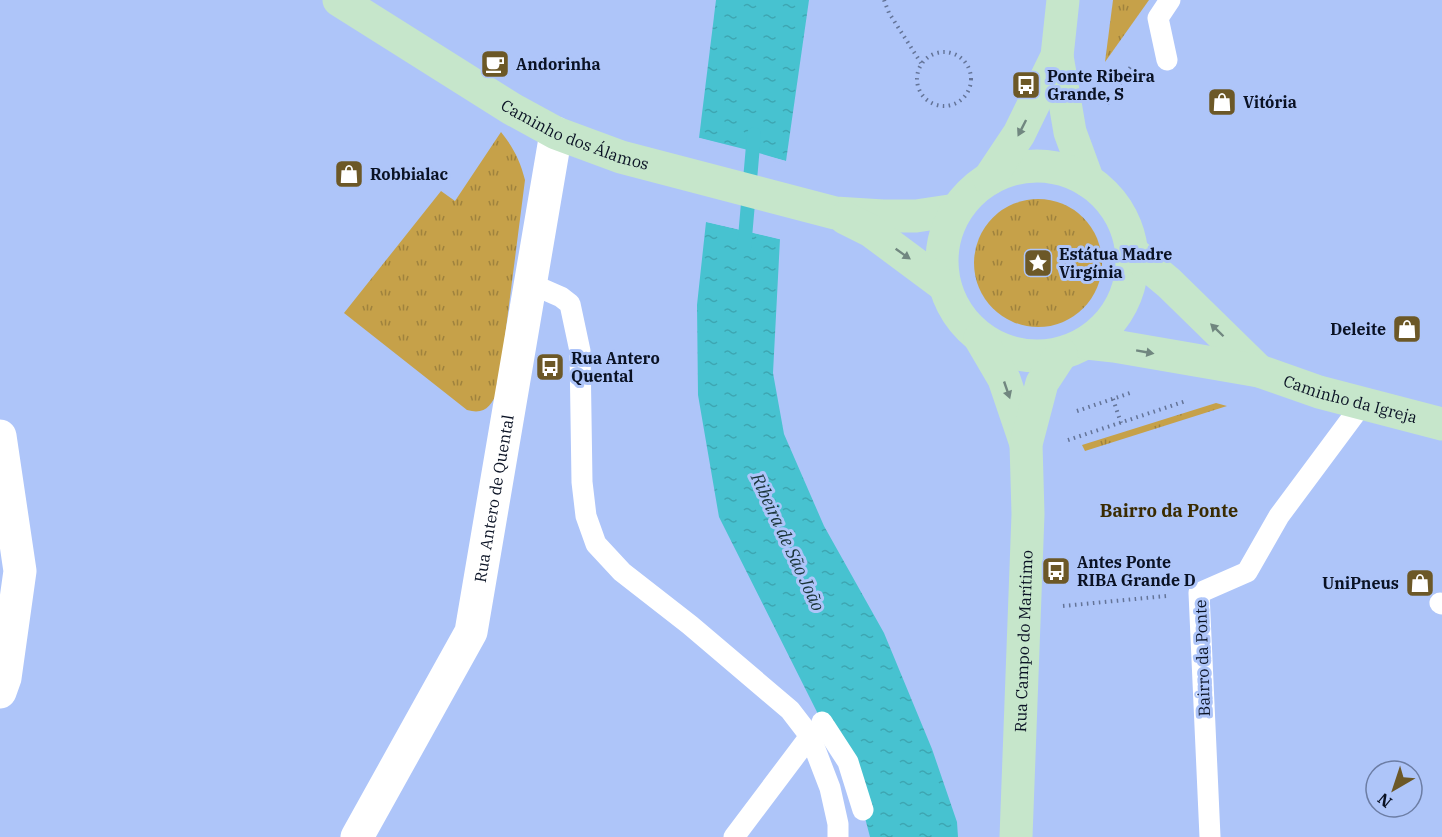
<svg xmlns="http://www.w3.org/2000/svg" width="1442" height="837" font-family="'IBM Plex Serif',serif">
<style>
.grass{fill:url(#grass-tufts)}
.water{fill:url(#water-ripples)}
.pier{fill:#aec5f9}
.lines{fill:none;stroke-linecap:round;stroke-linejoin:round}
.stream{stroke:#47c2d0;stroke-width:14}
.path{stroke:#647498;stroke-width:4;stroke-dasharray:1.5 4.5;stroke-linecap:butt}
.lane{stroke:#fff;stroke-width:21}
.street{stroke:#fff;stroke-width:33}
.secondary{stroke:#c6e6cb;stroke-width:33}
.oneway{fill:#718780}
.labels{text-anchor:middle;dominant-baseline:central;stroke-width:6;stroke-linejoin:round;paint-order:stroke}
.poi-label{font-size:16px;font-weight:bold;fill:#0a1224;stroke:#aec5f9;text-anchor:start}
.street-label{font-size:16px;fill:#0a1224;stroke:#aec5f9}
.neighbourhood-label{font-size:18px;font-weight:bold;fill:#3a2b01;stroke:#aec5f9}
.water-label{font-size:18px;font-style:italic;fill:#1a3438;stroke:#aec5f9}
</style>
<defs>
<pattern id="grass-tufts" width="24" height="20" patternUnits="userSpaceOnUse" patternTransform="scale(1.5)"><rect width="24" height="20" fill="#c6a149"/><path d="M3 7l-1-3M5 7V3M7 7l1-3M15 17l-1-3M17 17v-4M19 17l1-3" fill="none" stroke="#9f823d"/></pattern>
<pattern id="water-ripples" width="26" height="14" patternUnits="userSpaceOnUse" patternTransform="scale(1.5)"><rect width="26" height="14" fill="#47c2d0"/><path d="M2 4q2-2 4 0t4 0M15 11q2-2 4 0t4 0" fill="none" stroke="#3da6b2"/></pattern>
</defs>
<rect width="100%" height="100%" fill="#aec5f9"/>
<g class="grass">
<path d="M 1113,0 L 1149,0 L 1105,62 Z"/>
<path d="M 501,132 C 513,147 520,160 525,180 L 498,391 C 491,406 485,415 467,410 L 344,313 L 441,191 L 455,201 Z"/>
<circle cx="1038" cy="263" r="64"/>
<path d="M 1216,403 L 1227,406 L 1085,451 L 1082,445 Z"/>
</g>
<g class="water">
<path d="M 716,0 L 809,0 L 786,161 L 699,138 Z"/>
<path d="M 706,222 L 780,239 L 773,373 L 784,434 L 824,526 L 884,633 L 932,749 L 957,822 L 958,837 L 870,837 L 863,810 L 822,722 L 719,517 L 698,395 L 697,305 Z"/>
</g>
<g class="pier">
<path d="M 696,137 L 752,151 L 789,162 L 785,164 L 698,141 Z"/>
<path d="M 707,219 L 781,236 L 783,240 L 703,221 Z"/>
</g>
<g class="lines">
<path class="stream" d="M 744,249 L 754,134"/>
<g class="path">
<path d="M 884,0 L 889,13 L 921,63"/>
<circle cx="944" cy="79" r="27"/>
<path d="M 1107,104 L 1132,65"/>
<path d="M 1113,399 L 1121,423"/>
<path d="M 1077,411 L 1133,392"/>
<path d="M 1068,440 L 1186,401"/>
<path d="M 1063,606 L 1166,596"/>
</g>
<g class="lane">
<path d="M 1167,60 L 1158,18 L 1170,0"/>
<path d="M 529,283 L 561,297 L 570,304 L 580,351 L 582,482 L 586,516 L 596,544 L 622,572 L 690,625 L 790,710 L 810,736 L 830,788 L 838,824 L 838,837"/>
<path d="M 1440,603 L 1442,604"/>
<path d="M 822,722 L 848,762 L 863,810"/>
<path d="M 734,837 L 810,736"/>
<path d="M 1210,837 L 1199,593 L 1247,572 L 1279,516 L 1363,403"/>
</g>
<g class="street">
<path d="M 0,436 L 20,571 L 5,678 L 0,692"/>
<path id="s1" d="M 357,837 L 471,632 L 556,133"/>
</g>
<g class="secondary">
<path id="s2" d="M 339,0 L 512,109 L 556,133 L 621,157 L 835,213 L 883,216 L 916,216 L 956,210"/>
<path d="M 1057,56 L 1070,132 L 1088,181"/>
<circle cx="1037" cy="261" r="95"/>
<path d="M 989,179 L 1019,134 L 1057,56 L 1063,0"/>
<path d="M 845,218 L 871,231 L 945,286"/>
<path d="M 1132,252 L 1169,283 L 1259,371"/>
<path d="M 980,338 L 1004,379 L 1026,444"/>
<path id="s3" d="M 1087,343 L 1114,346 L 1259,371 L 1319,392 L 1442,424"/>
<path id="s4" d="M 1016,837 L 1028,514 L 1026,444 L 1042,383 L 1061,354"/>
</g>
</g>
<defs><path id="oneway-solid" d="M-6-.8H1V-3.2L6.5 0L1 3.2V.8H-6Z" transform="scale(1.5)"/></defs>
<g class="oneway">
<use href="#oneway-solid" transform="translate(1022 128) rotate(117)"/>
<use href="#oneway-solid" transform="translate(903 254) rotate(35)"/>
<use href="#oneway-solid" transform="translate(1217 330) rotate(-136)"/>
<use href="#oneway-solid" transform="translate(1145 352) rotate(10)"/>
<use href="#oneway-solid" transform="translate(1007 390) rotate(71)"/>
</g>
<defs>
<g id="cafe-square" transform="scale(1.5)"><rect x="-9" y="-9" width="18" height="18" rx="4" fill="#6c5827" stroke="#aec5f9"/><path d="M-5.5-4.5H6V0H3Q3 3.5 0 3.5H-2.5Q-5.5 3.5-5.5 0ZM3-3.2v2h1.7v-2ZM-6 4.5H4V6H-6Z" fill="#fff"/></g>
<g id="bus-square" transform="scale(1.5)"><rect x="-9" y="-9" width="18" height="18" rx="4" fill="#6c5827" stroke="#aec5f9"/><path d="M-5-6H5V4H4V6H2V4H-2V6H-4V4H-5ZM-3.5-4V0h7V-4ZM-3.5 1.2v1.5H-2V1.2ZM2 1.2v1.5H3.5V1.2Z" fill="#fff"/></g>
<g id="shop-square" transform="scale(1.5)"><rect x="-9" y="-9" width="18" height="18" rx="4" fill="#6c5827" stroke="#aec5f9"/><path d="M-5-2.5h2.3a2.7 3.5 0 0 1 5.4 0H5L5.5 6h-11ZM-1.5-2.5h3a1.5 2.3 0 0 0-3 0Z" fill="#fff"/></g>
<g id="sight-square" transform="scale(1.5)"><rect x="-9" y="-9" width="18" height="18" rx="4" fill="#6c5827" stroke="#aec5f9"/><path d="M0-6L1.8-2.2L6-1.7L2.9 1.2L3.7 5.4L0 3.3L-3.7 5.4L-2.9 1.2L-6-1.7L-1.8-2.2Z" fill="#fff"/></g>
</defs>
<g fill-rule="evenodd">
<use href="#cafe-square" x="495" y="64"/>
<use href="#bus-square" x="1026" y="85"/>
<use href="#shop-square" x="1222" y="102"/>
<use href="#shop-square" x="349" y="174"/>
<use href="#sight-square" x="1038" y="263"/>
<use href="#shop-square" x="1407" y="329"/>
<use href="#bus-square" x="550" y="367"/>
<use href="#bus-square" x="1056" y="571"/>
<use href="#shop-square" x="1420" y="583"/>
</g>
<g class="labels">
<g class="poi-label">
<text x="516" y="64">Andorinha</text>
<text x="1047" y="76">Ponte Ribeira<tspan x="1047" dy="18">Grande, S</tspan></text>
<text x="1243" y="102">Vitória</text>
<text x="370" y="174">Robbialac</text>
<text x="1059" y="254">Estátua Madre<tspan x="1059" dy="18">Virgínia</tspan></text>
<text x="1386" y="329" text-anchor="end">Deleite</text>
<text x="571" y="358">Rua Antero<tspan x="571" dy="18">Quental</tspan></text>
<text x="1077" y="562">Antes Ponte<tspan x="1077" dy="18">RIBA Grande D</tspan></text>
<text x="1399" y="583" text-anchor="end">UniPneus</text>
</g>
<g class="street-label">
<text stroke="none"><textPath href="#s2" startOffset="273">Caminho dos Álamos</textPath></text>
<text stroke="none"><textPath href="#s3" startOffset="270">Caminho da Igreja</textPath></text>
<text stroke="none"><textPath href="#s1" startOffset="370">Rua Antero de Quental</textPath></text>
<text stroke="none"><textPath href="#s4" startOffset="196">Rua Campo do Marítimo</textPath></text>
<text transform="translate(1202 658) rotate(-92)">Bairro da Ponte</text>
</g>
<g class="neighbourhood-label">
<text x="1169" y="510">Bairro da Ponte</text>
</g>
<g class="water-label">
<text transform="translate(788 542) rotate(65)">Ribeira de São João</text>
</g>
</g>
<g transform="translate(1394 789) rotate(219)"><circle r="28" fill="#aec5f9" stroke="#6c7da4" stroke-width="1.5"/>
<path d="M0-4.5L10 22L0 15L-10 22Z" fill="#6c5827"/>
<text y="-9" font-size="16" font-weight="bold" text-anchor="middle" fill="#0a1224">N</text>
</g>
</svg>
